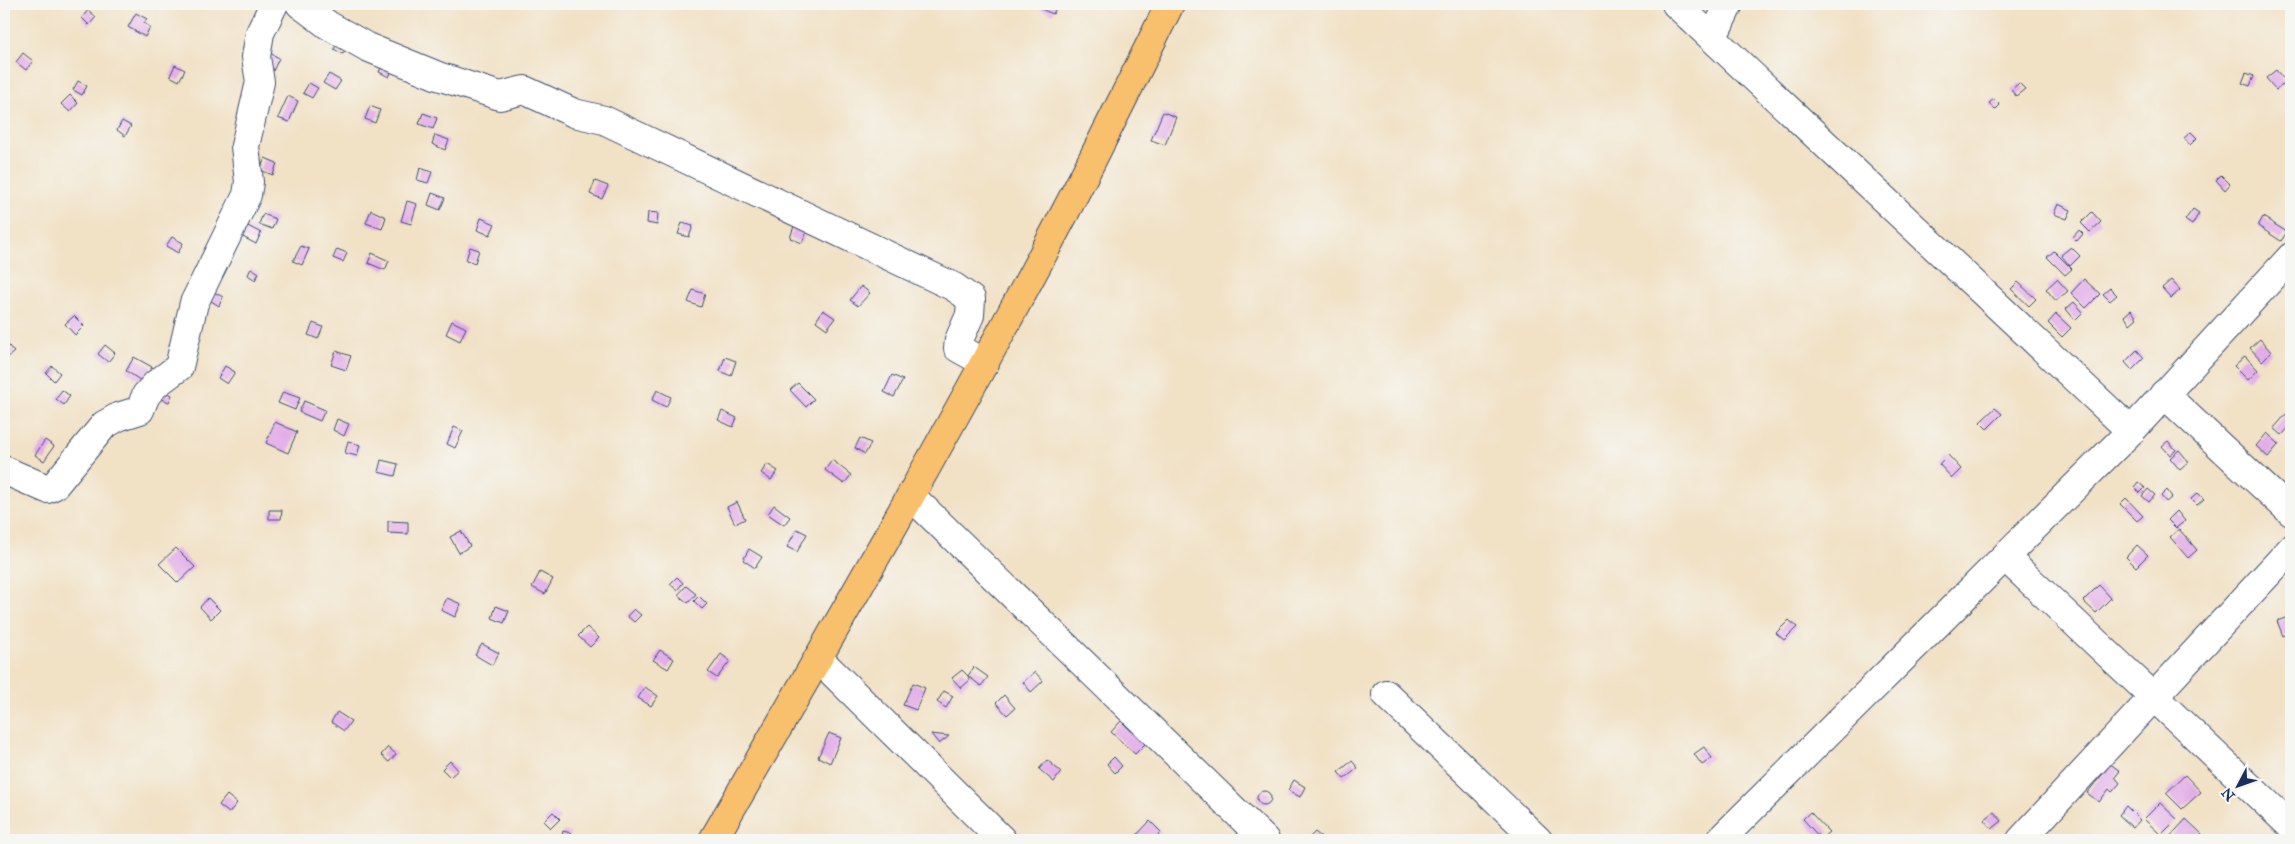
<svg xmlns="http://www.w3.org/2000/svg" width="2295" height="844" font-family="'IM FELL Great Primer',serif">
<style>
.building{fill:#e3ade9}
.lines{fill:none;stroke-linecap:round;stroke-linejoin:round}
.minor-casing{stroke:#3b4a6d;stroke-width:30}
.major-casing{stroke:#3b4a6d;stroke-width:30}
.minor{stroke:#fff;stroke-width:28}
.major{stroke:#f8bf6c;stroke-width:28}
</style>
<rect width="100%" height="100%" fill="#f6f6f2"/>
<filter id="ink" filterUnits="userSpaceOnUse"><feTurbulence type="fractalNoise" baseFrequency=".02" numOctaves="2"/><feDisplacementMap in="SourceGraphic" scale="10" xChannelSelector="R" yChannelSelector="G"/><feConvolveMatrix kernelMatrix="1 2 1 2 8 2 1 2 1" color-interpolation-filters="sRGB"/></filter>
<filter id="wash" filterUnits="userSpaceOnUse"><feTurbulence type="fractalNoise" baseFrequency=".0096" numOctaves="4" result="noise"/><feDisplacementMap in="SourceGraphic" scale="20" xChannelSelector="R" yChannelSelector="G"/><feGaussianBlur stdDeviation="1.12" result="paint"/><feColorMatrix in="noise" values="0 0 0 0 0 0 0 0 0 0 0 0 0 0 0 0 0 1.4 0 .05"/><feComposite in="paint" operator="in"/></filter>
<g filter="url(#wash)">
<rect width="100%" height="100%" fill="#f1e1c5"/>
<g id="blocks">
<g class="building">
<path d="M 1043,4 L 1058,4 L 1053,14 L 1041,9 Z"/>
<path d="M 88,10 L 96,17 L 89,25 L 82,18 Z"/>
<path d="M 136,13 L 147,19 L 144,23 L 150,27 L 145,37 L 128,27 Z"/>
<path d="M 340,38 L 348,43 L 343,54 L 334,49 Z"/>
<path d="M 23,53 L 33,61 L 26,70 L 16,62 Z"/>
<path d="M 270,53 L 279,58 L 273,71 L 264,66 Z"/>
<path d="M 383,63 L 393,68 L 389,77 L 379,72 Z"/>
<path d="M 175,65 L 185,70 L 179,81 L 170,76 Z"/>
<path d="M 2276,70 L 2286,82 L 2276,90 L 2266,78 Z"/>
<path d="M 2246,73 L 2254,76 L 2250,86 L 2242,83 Z"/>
<path d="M 329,74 L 341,81 L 335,90 L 323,83 Z"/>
<path d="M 78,81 L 87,86 L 82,95 L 73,90 Z"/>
<path d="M 309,83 L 318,88 L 312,98 L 303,93 Z"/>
<path d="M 2019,83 L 2025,89 L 2016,96 L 2011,90 Z"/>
<path d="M 70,95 L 78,103 L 70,112 L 61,104 Z"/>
<path d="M 288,96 L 298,101 L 289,122 L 278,118 Z"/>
<path d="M 1994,99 L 2000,105 L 1995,110 L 1989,103 Z"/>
<path d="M 370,106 L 380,110 L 375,123 L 365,119 Z"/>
<path d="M 1163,112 L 1176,117 L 1165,145 L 1151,140 Z"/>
<path d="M 423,113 L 437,118 L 433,129 L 419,124 Z"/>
<path d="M 122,121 L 131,126 L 125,136 L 117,130 Z"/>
<path d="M 2191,132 L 2197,138 L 2190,145 L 2184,138 Z"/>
<path d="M 435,135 L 449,140 L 445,150 L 432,144 Z"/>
<path d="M 265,158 L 277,163 L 273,175 L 260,170 Z"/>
<path d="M 420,168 L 432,172 L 428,183 L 417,180 Z"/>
<path d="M 2221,175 L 2230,184 L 2225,190 L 2216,180 Z"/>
<path d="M 595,181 L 608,186 L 602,199 L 590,194 Z"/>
<path d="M 432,193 L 445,198 L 440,210 L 428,205 Z"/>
<path d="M 407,201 L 417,204 L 411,224 L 401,221 Z"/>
<path d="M 2058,204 L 2071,210 L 2067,219 L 2054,214 Z"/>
<path d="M 2193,209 L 2199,213 L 2192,225 L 2185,220 Z"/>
<path d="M 371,210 L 386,217 L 382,229 L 366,223 Z"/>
<path d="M 648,212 L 658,213 L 657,225 L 647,223 Z"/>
<path d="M 2092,212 L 2101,222 L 2090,232 L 2081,223 Z"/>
<path d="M 263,214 L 276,219 L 272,229 L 259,224 Z"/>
<path d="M 2263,217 L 2287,232 L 2281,241 L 2258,226 Z"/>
<path d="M 481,218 L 495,224 L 490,235 L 477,230 Z"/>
<path d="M 682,223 L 693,226 L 689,237 L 678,234 Z"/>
<path d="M 795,223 L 808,228 L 802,243 L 790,238 Z"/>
<path d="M 246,225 L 261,233 L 256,244 L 241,236 Z"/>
<path d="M 2079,230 L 2083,234 L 2077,241 L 2073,237 Z"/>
<path d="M 172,237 L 183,243 L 178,253 L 166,246 Z"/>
<path d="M 301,246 L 309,249 L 302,265 L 293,261 Z"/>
<path d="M 470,247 L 479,250 L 475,263 L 466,260 Z"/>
<path d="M 2071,247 L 2080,256 L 2070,266 L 2061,255 Z"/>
<path d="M 337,249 L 347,253 L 343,262 L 333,258 Z"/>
<path d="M 2054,251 L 2072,269 L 2065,275 L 2047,257 Z"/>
<path d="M 372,253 L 389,261 L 385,270 L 368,263 Z"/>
<path d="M 251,268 L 259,273 L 255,280 L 248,275 Z"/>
<path d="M 2057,279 L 2068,291 L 2056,301 L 2046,289 Z"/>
<path d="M 2084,279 L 2100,294 L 2086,308 L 2071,293 Z"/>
<path d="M 2171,280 L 2180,290 L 2171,298 L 2162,288 Z"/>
<path d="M 2018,282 L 2036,299 L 2029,306 L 2011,289 Z"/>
<path d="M 861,286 L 870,293 L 858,306 L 850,300 Z"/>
<path d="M 2110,288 L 2117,295 L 2110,301 L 2103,294 Z"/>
<path d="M 693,290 L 705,294 L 701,307 L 688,302 Z"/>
<path d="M 212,291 L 223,297 L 219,306 L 208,299 Z"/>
<path d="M 2074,302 L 2083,312 L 2075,320 L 2066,309 Z"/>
<path d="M 823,310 L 835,318 L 827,329 L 816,321 Z"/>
<path d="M 2131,310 L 2137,318 L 2130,324 L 2124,316 Z"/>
<path d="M 2056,314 L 2071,328 L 2062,337 L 2048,323 Z"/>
<path d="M 74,316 L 84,326 L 75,335 L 65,324 Z"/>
<path d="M 452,321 L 466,328 L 460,341 L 446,334 Z"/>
<path d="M 313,323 L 323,327 L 318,339 L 308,335 Z"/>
<path d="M 2260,339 L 2271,352 L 2262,361 L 2250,348 Z"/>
<path d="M 4,340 L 14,352 L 6,359 L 4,357 Z"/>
<path d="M 105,345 L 115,353 L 108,362 L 98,354 Z"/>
<path d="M 2137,350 L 2144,358 L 2132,370 L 2125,362 Z"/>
<path d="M 336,351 L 351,356 L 346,370 L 331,365 Z"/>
<path d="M 2245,356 L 2258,370 L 2248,380 L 2234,366 Z"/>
<path d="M 134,357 L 152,367 L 143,382 L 126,371 Z"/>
<path d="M 725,357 L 736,361 L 731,376 L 720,371 Z"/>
<path d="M 52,366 L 60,373 L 54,381 L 46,373 Z"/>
<path d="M 225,366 L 235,372 L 227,384 L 218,378 Z"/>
<path d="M 892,375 L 903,380 L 894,397 L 884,392 Z"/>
<path d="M 798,383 L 814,399 L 806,407 L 790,390 Z"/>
<path d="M 62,390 L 70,396 L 64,405 L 56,399 Z"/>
<path d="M 657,390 L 671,397 L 666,407 L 652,400 Z"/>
<path d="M 163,391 L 172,395 L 169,402 L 159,398 Z"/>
<path d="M 283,392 L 300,398 L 295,410 L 278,403 Z"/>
<path d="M 304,401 L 325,410 L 320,421 L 299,412 Z"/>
<path d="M 1995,408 L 2002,414 L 1987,429 L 1980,422 Z"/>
<path d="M 722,411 L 737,418 L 733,427 L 718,420 Z"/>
<path d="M 2287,413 L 2291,416 L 2291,425 L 2282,435 L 2274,428 Z"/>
<path d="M 337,419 L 349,424 L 344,436 L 333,430 Z"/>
<path d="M 275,422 L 297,432 L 288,453 L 266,443 Z"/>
<path d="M 454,427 L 463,431 L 455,448 L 447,444 Z"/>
<path d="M 2267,433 L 2279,444 L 2268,457 L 2256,446 Z"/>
<path d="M 860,438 L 871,443 L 865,454 L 855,448 Z"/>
<path d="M 45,440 L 54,446 L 44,461 L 35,455 Z"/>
<path d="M 348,441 L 360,445 L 357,456 L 345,453 Z"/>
<path d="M 2168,441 L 2176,450 L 2170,455 L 2162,446 Z"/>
<path d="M 2179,450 L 2189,462 L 2180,470 L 2170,458 Z"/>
<path d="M 1948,455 L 1961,469 L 1952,478 L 1939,464 Z"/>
<path d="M 381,460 L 398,464 L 395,476 L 378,472 Z"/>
<path d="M 832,460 L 851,475 L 844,484 L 825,470 Z"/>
<path d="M 767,464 L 778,471 L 771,480 L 761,473 Z"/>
<path d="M 2138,482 L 2145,488 L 2140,493 L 2134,487 Z"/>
<path d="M 2148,489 L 2155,495 L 2149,502 L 2142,496 Z"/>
<path d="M 2167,490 L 2172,497 L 2166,502 L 2161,496 Z"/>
<path d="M 2198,493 L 2204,499 L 2197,505 L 2191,499 Z"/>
<path d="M 2126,498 L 2143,516 L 2137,521 L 2120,504 Z"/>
<path d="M 737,502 L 745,519 L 735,524 L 727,507 Z"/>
<path d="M 774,505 L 790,517 L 784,525 L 768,514 Z"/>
<path d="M 269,510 L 282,510 L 281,519 L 269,519 Z"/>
<path d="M 2177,511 L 2185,521 L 2176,528 L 2168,520 Z"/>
<path d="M 388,521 L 408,522 L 408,534 L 388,533 Z"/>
<path d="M 797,529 L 807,534 L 797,552 L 787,547 Z"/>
<path d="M 2179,529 L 2197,550 L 2188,558 L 2170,537 Z"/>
<path d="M 461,531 L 470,546 L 459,553 L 450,537 Z"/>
<path d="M 2137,545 L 2148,555 L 2136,567 L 2126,557 Z"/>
<path d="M 176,548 L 195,567 L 178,583 L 159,564 Z"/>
<path d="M 749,549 L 762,557 L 755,568 L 743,560 Z"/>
<path d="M 540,572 L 553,579 L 545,594 L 532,587 Z"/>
<path d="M 677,577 L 683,583 L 677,590 L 670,584 Z"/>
<path d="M 2099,585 L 2111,598 L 2096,613 L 2083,601 Z"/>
<path d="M 686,586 L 696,594 L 688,603 L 678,595 Z"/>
<path d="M 699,596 L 707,604 L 702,609 L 694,601 Z"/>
<path d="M 208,598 L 220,610 L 211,619 L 200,607 Z"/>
<path d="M 447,598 L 461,604 L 455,617 L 441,610 Z"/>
<path d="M 496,606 L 509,611 L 504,623 L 492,618 Z"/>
<path d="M 634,609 L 641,615 L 634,622 L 627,616 Z"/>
<path d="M 2288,617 L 2291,632 L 2283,636 L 2277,621 Z"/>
<path d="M 1789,620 L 1797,627 L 1784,640 L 1776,633 Z"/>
<path d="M 587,627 L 599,638 L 590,647 L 578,636 Z"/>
<path d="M 482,644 L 499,653 L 492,665 L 475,655 Z"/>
<path d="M 660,650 L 674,659 L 668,669 L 653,660 Z"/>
<path d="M 721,654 L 730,661 L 717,678 L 708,672 Z"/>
<path d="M 974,667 L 988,677 L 981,686 L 968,676 L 970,680 L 961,688 L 952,678 L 962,670 L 968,676 Z"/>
<path d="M 1035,672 L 1043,681 L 1031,692 L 1023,682 Z"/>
<path d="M 913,683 L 925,688 L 916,710 L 903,705 Z"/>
<path d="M 645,687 L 658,696 L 651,706 L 638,698 Z"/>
<path d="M 944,691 L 953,696 L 946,708 L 937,702 Z"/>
<path d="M 1004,695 L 1015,708 L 1007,715 L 996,703 Z"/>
<path d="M 337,712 L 351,721 L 344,731 L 331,722 Z"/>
<path d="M 1121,721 L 1145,744 L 1135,754 L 1111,732 Z"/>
<path d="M 829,733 L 841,738 L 830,763 L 818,757 Z"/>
<path d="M 931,734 L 949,736 L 939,744 Z"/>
<path d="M 388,747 L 396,754 L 389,762 L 381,755 Z"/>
<path d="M 1704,747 L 1712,758 L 1702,765 L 1694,754 Z"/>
<path d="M 1114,757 L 1122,766 L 1115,773 L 1107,764 Z"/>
<path d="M 1047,760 L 1061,772 L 1054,782 L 1039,769 Z"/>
<path d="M 450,761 L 458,770 L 450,777 L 442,769 Z"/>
<path d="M 1352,761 L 1358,768 L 1344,779 L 1338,772 Z"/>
<path d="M 2109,763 L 2120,771 L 2115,777 L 2120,783 L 2112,792 L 2109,789 L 2099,802 L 2087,793 L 2106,770 Z"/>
<path d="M 2185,775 L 2201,792 L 2182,809 L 2166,793 Z"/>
<path d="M 1294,780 L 1305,787 L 1300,797 L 1288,790 Z"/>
<circle cx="1264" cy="798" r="7"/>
<path d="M 227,795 L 237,803 L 229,813 L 219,805 Z"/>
<path d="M 2160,803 L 2177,819 L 2161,835 L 2144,819 Z"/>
<path d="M 2126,806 L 2140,820 L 2133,828 L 2119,815 Z"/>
<path d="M 553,812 L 560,819 L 551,828 L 544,821 Z"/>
<path d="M 1810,812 L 1829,832 L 1821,839 L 1803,819 Z"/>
<path d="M 1994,812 L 2002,821 L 1992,829 L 1984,820 Z"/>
<path d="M 2186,819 L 2202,834 L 2197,840 L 2167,840 Z"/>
<path d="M 1150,821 L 1161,832 L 1154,840 L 1136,840 L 1134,838 Z"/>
<path d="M 563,831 L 571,833 L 569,840 L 561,840 Z"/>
<path d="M 1315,832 L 1325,840 L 1307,840 Z"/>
</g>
</g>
</g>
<g filter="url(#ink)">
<use href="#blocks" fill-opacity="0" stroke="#3b4a6d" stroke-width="1"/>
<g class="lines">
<g class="minor-casing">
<g id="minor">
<path d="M 300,4 L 328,25 L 367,47 L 438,76 L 500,96 L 524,90 L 574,113 L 604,120 L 954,287 L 971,299 L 970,315 L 959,340 L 958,348 L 985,363"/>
<path d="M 1676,4 L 2131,431"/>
<path d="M 1713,37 L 1729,4"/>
<path d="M 2164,394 L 2291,512"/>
<path d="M 4,470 L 47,489 L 55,485 L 104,425 L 118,417 L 140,410 L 146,395 L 156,384 L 179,367 L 194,303 L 247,195 L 249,182 L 245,146 L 260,82 L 256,57 L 260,33 L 274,4"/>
<path d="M 911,496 L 1265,840"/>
<path d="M 2005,557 L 2291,826"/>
<path d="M 818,658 L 1002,840"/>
<path d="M 1386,694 L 1538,840"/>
<path d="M 1720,840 L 2131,431 L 2291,257"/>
<path d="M 2021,840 L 2291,549"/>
</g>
</g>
<g class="major-casing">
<path id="major" d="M 713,840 C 831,636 950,431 1060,222 C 1098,150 1134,77 1170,4"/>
</g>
<use href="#minor" class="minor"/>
<use href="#major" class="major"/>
</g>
</g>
<rect width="2295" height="844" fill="none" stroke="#f6f6f2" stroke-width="20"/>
<g transform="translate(2238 786) rotate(229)" stroke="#f6f6f2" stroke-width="4" paint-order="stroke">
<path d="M0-4L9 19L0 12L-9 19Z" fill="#1b2f5e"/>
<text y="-8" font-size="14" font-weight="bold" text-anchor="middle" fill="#1b2f5e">N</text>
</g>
</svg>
